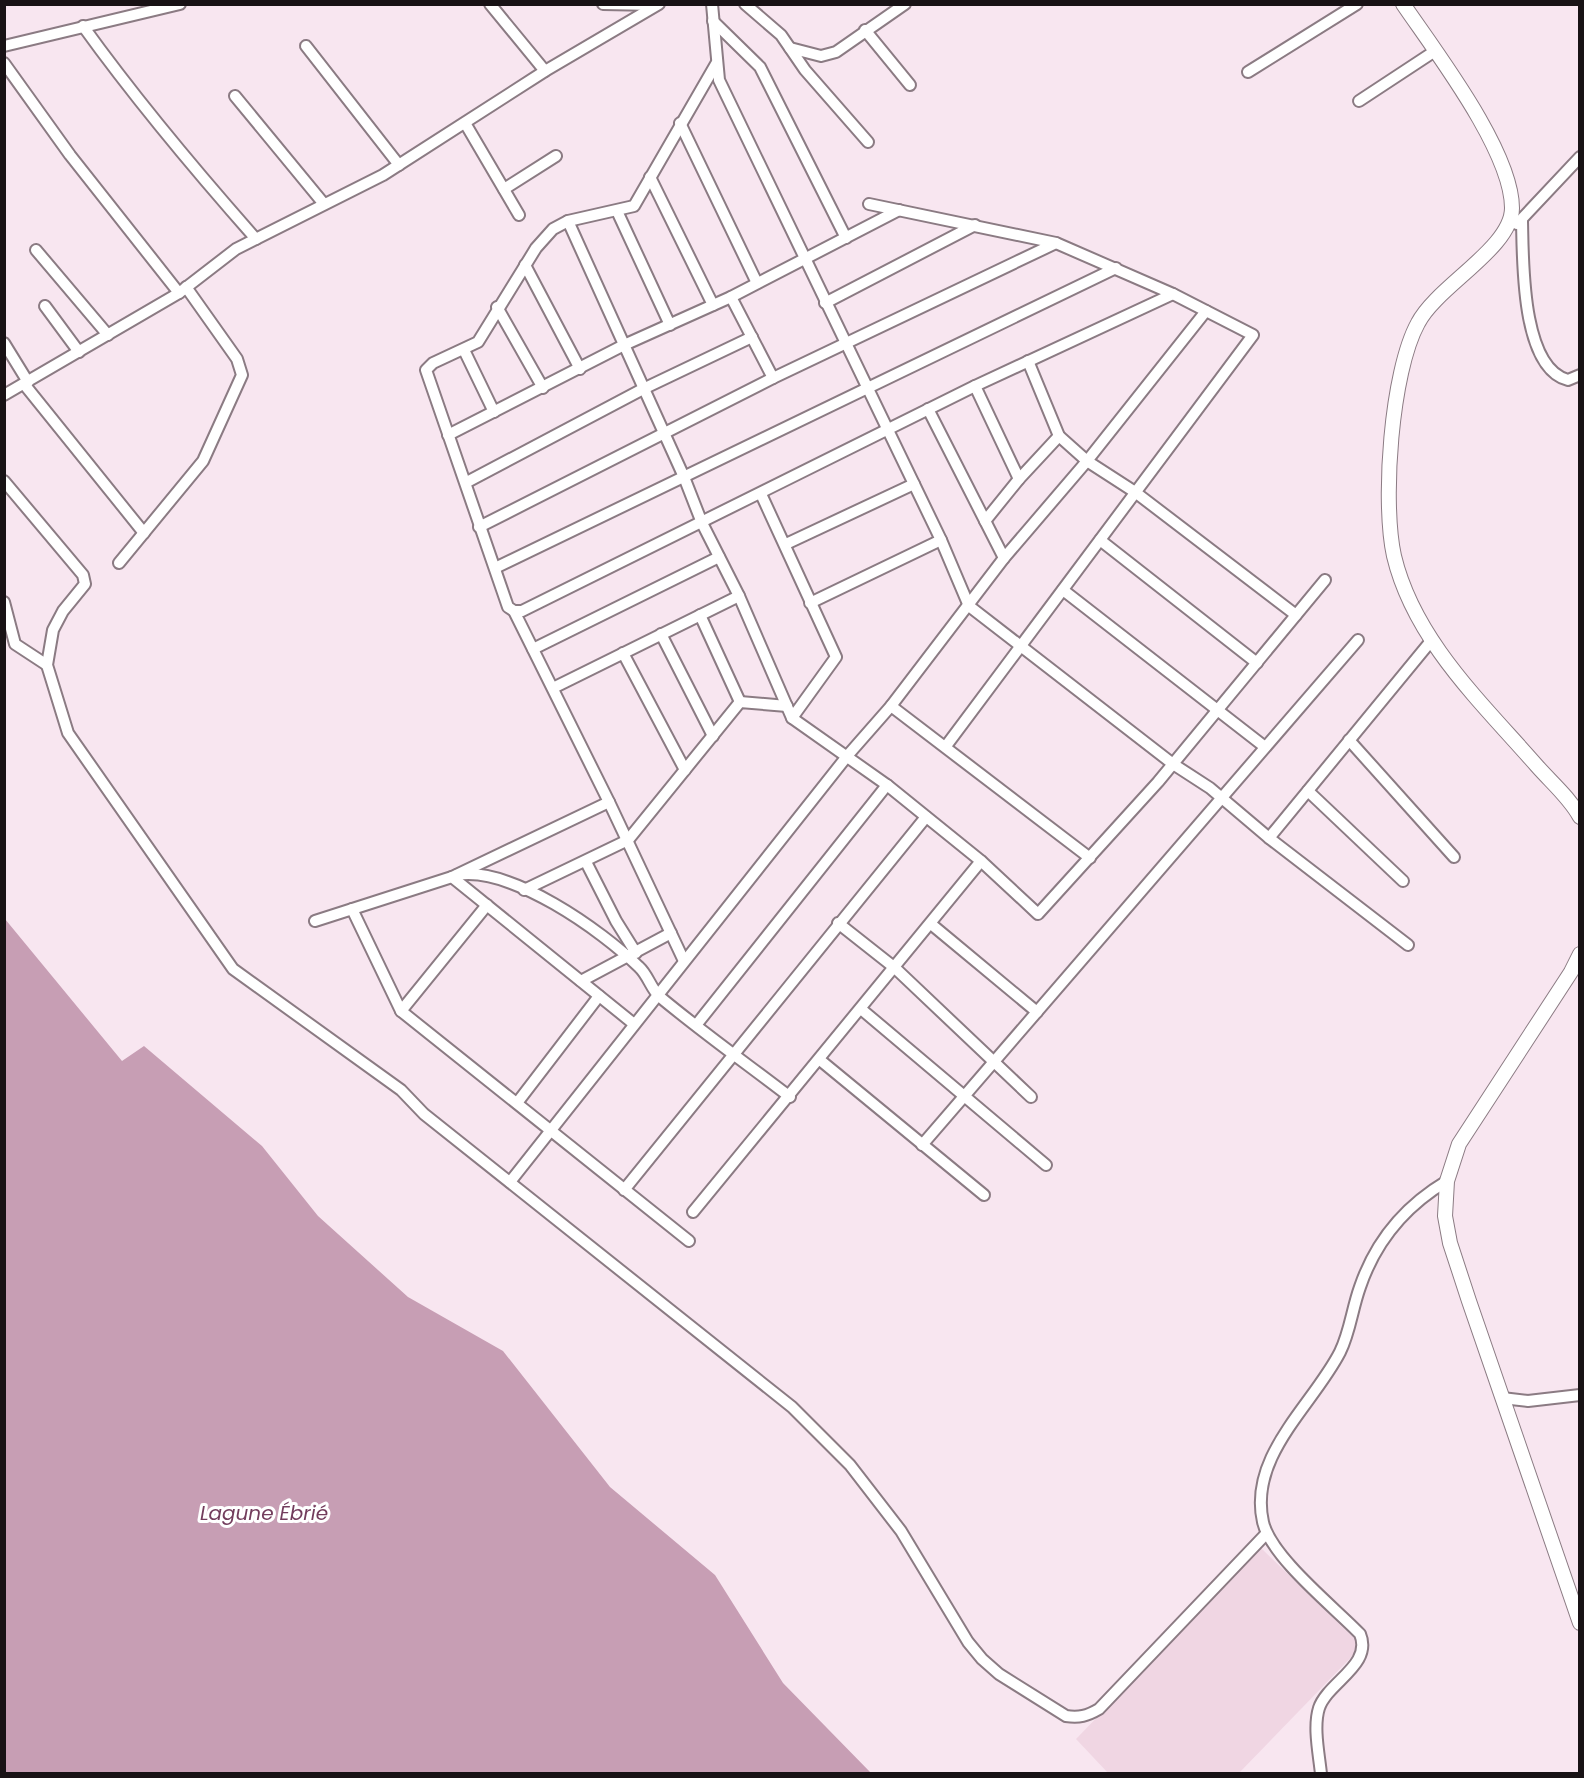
<svg xmlns="http://www.w3.org/2000/svg" width="1584" height="1778" font-family="Poppins,sans-serif">
<style>
.built{fill:#f0d6e3}
.water{fill:#c79eb4}
.lines{fill:none;stroke-linecap:round;stroke-linejoin:round}
.minor-casing{stroke:#8b7b83;stroke-width:14}
.tertiary-casing{stroke:#8b7b83;stroke-width:16}
.minor{stroke:#fff;stroke-width:10}
.tertiary{stroke:#fff;stroke-width:14}
.labels{text-anchor:middle;dominant-baseline:central;stroke-width:6;stroke-linejoin:round;paint-order:stroke}
.water-label{font-size:20px;font-style:italic;fill:#733d5d;stroke:#fff}
</style>
<rect width="100%" height="100%" fill="#f8e6f0"/>
<path class="built" d="M 1261,1548 L 1362,1646 L 1239,1773 L 1108,1773 L 1076,1739 Z"/>
<path class="water" d="M 5,919 L 122,1061 L 144,1046 L 262,1146 L 318,1216 L 408,1297 L 503,1351 L 610,1487 L 715,1575 L 783,1683 L 871,1773 L 5,1773 Z"/>
<g class="lines">
<g class="minor-casing">
<g id="minor">
<path d="M 490,4 L 545,71"/>
<path d="M 603,4 L 656,5"/>
<path d="M 712,4 L 719,80 L 941,540 L 969,606 L 1173,764 L 1210,788 L 1269,838 L 1408,945"/>
<path d="M 745,4 L 781,35 L 805,70 L 868,142"/>
<path d="M 713,21 L 760,67 L 846,238"/>
<path d="M 83,26 C 137,101 195,170 256,239"/>
<path d="M 865,30 L 910,85"/>
<path d="M 4,46 L 180,4"/>
<path d="M 306,46 L 399,165"/>
<path d="M 790,48 L 821,56 L 836,52 L 905,4"/>
<path d="M 4,63 L 70,155 L 179,293"/>
<path d="M 1248,72 L 1357,4"/>
<path d="M 235,96 L 324,204"/>
<path d="M 1359,101 L 1435,51"/>
<path d="M 465,123 L 519,215"/>
<path d="M 680,123 L 757,283"/>
<path d="M 650,177 L 713,305"/>
<path d="M 504,189 L 556,156"/>
<path d="M 869,204 L 1056,243 L 1173,294 L 1253,335 L 946,746"/>
<path d="M 617,211 L 670,325"/>
<path d="M 568,221 L 684,477 L 702,523 L 739,596 L 792,718 L 887,785 L 981,861 L 1038,914 L 1158,782 L 1325,580"/>
<path d="M 1522,221 C 1523,260 1521,368 1568,380 L 1580,375"/>
<path d="M 1517,224 L 1580,157"/>
<path d="M 36,250 L 108,335"/>
<path d="M 525,265 L 580,369"/>
<path d="M 731,297 L 773,378"/>
<path d="M 825,303 L 975,225"/>
<path d="M 45,306 L 79,352"/>
<path d="M 497,307 L 543,388"/>
<path d="M 4,343 L 28,382"/>
<path d="M 464,350 L 494,412"/>
<path d="M 1028,361 L 1059,436 L 1087,461 L 1135,492 L 1296,615"/>
<path d="M 24,384 L 144,533"/>
<path d="M 975,386 L 1019,479"/>
<path d="M 4,395 L 179,293 L 236,249 L 383,175 L 545,71 L 659,4"/>
<path d="M 928,409 L 1004,558"/>
<path d="M 448,435 L 624,345 L 731,297 L 899,210"/>
<path d="M 4,481 L 83,575 L 85,584 L 63,611 L 53,630 L 47,665 L 68,733 L 233,969 L 401,1090 L 424,1114 L 792,1407 L 850,1465 L 901,1531 L 968,1642 L 982,1659 L 999,1674 L 1066,1716 C 1079,1718 1087,1716 1099,1709 L 1266,1534"/>
<path d="M 467,482 L 643,389 L 752,337"/>
<path d="M 761,494 L 836,657 L 792,718"/>
<path d="M 985,521 L 1019,479 L 1059,436"/>
<path d="M 479,527 L 773,378 L 1056,243"/>
<path d="M 1100,540 L 1257,663"/>
<path d="M 786,544 L 914,484"/>
<path d="M 119,563 L 203,461 L 242,375 L 237,359 L 186,287"/>
<path d="M 495,568 L 1116,268"/>
<path d="M 1063,590 L 1265,747"/>
<path d="M 4,602 L 15,644 L 47,665"/>
<path d="M 810,603 L 941,540"/>
<path d="M 514,611 L 522,611 L 975,386 L 1173,294"/>
<path d="M 700,615 L 740,702"/>
<path d="M 661,634 L 713,736"/>
<path d="M 533,649 L 719,557"/>
<path d="M 623,653 L 685,770"/>
<path d="M 553,688 L 739,596"/>
<path d="M 891,706 L 1090,858"/>
<path d="M 1349,740 L 1454,857"/>
<path d="M 1308,791 L 1403,881"/>
<path d="M 1269,838 L 1431,641"/>
<path d="M 586,862 L 616,921 L 636,953"/>
<path d="M 457,875 C 511,866 601,930 639,967 C 648,975 651,989 660,997 C 702,1032 747,1064 790,1097"/>
<path d="M 452,877 L 634,1024"/>
<path d="M 524,890 L 628,840 L 740,702 L 787,706"/>
<path d="M 352,909 L 401,1011 L 689,1241"/>
<path d="M 315,921 L 452,877 L 609,802"/>
<path d="M 838,923 L 895,968 L 1031,1097"/>
<path d="M 931,924 L 1037,1012"/>
<path d="M 684,961 L 609,802 L 514,611 L 508,607 L 426,370 L 433,363 L 478,342 L 536,248 L 553,229 L 568,221 L 634,206 L 716,64"/>
<path d="M 581,981 L 671,933"/>
<path d="M 861,1009 L 1046,1165"/>
<path d="M 401,1011 L 487,905"/>
<path d="M 697,1024 L 887,785"/>
<path d="M 820,1060 L 984,1195"/>
<path d="M 517,1103 L 599,996"/>
<path d="M 922,1145 L 1358,640"/>
<path d="M 510,1182 L 848,755 L 891,706 L 1004,558 L 1087,461 L 1206,311"/>
<path d="M 624,1190 L 926,817"/>
<path d="M 693,1212 L 981,861"/>
<path d="M 1502,1398 L 1528,1401 L 1580,1395"/>
<path d="M 1321,1774 C 1319,1754 1313,1727 1319,1708 C 1328,1682 1373,1665 1360,1634 C 1334,1607 1271,1557 1263,1522 C 1248,1456 1313,1405 1340,1352 C 1350,1332 1352,1309 1360,1287 C 1376,1240 1405,1206 1447,1181"/>
</g>
</g>
<g class="tertiary-casing">
<g id="tertiary">
<path d="M 1403,4 C 1435,51 1512,151 1512,208 C 1512,248 1437,286 1418,323 C 1391,372 1382,502 1394,556 C 1414,640 1482,703 1537,766 C 1551,782 1570,798 1580,817"/>
<path d="M 1580,954 L 1571,972 L 1459,1144 L 1447,1181 L 1445,1216 L 1450,1243 L 1469,1301 L 1580,1623"/>
</g>
</g>
<use href="#minor" class="minor"/>
<use href="#tertiary" class="tertiary"/>
</g>
<g class="labels">
<g class="water-label">
<text x="264" y="1513">Lagune Ébrié</text>
</g>
</g>
<rect width="1584" height="1778" fill="none" stroke="#181215" stroke-width="12"/>
</svg>
